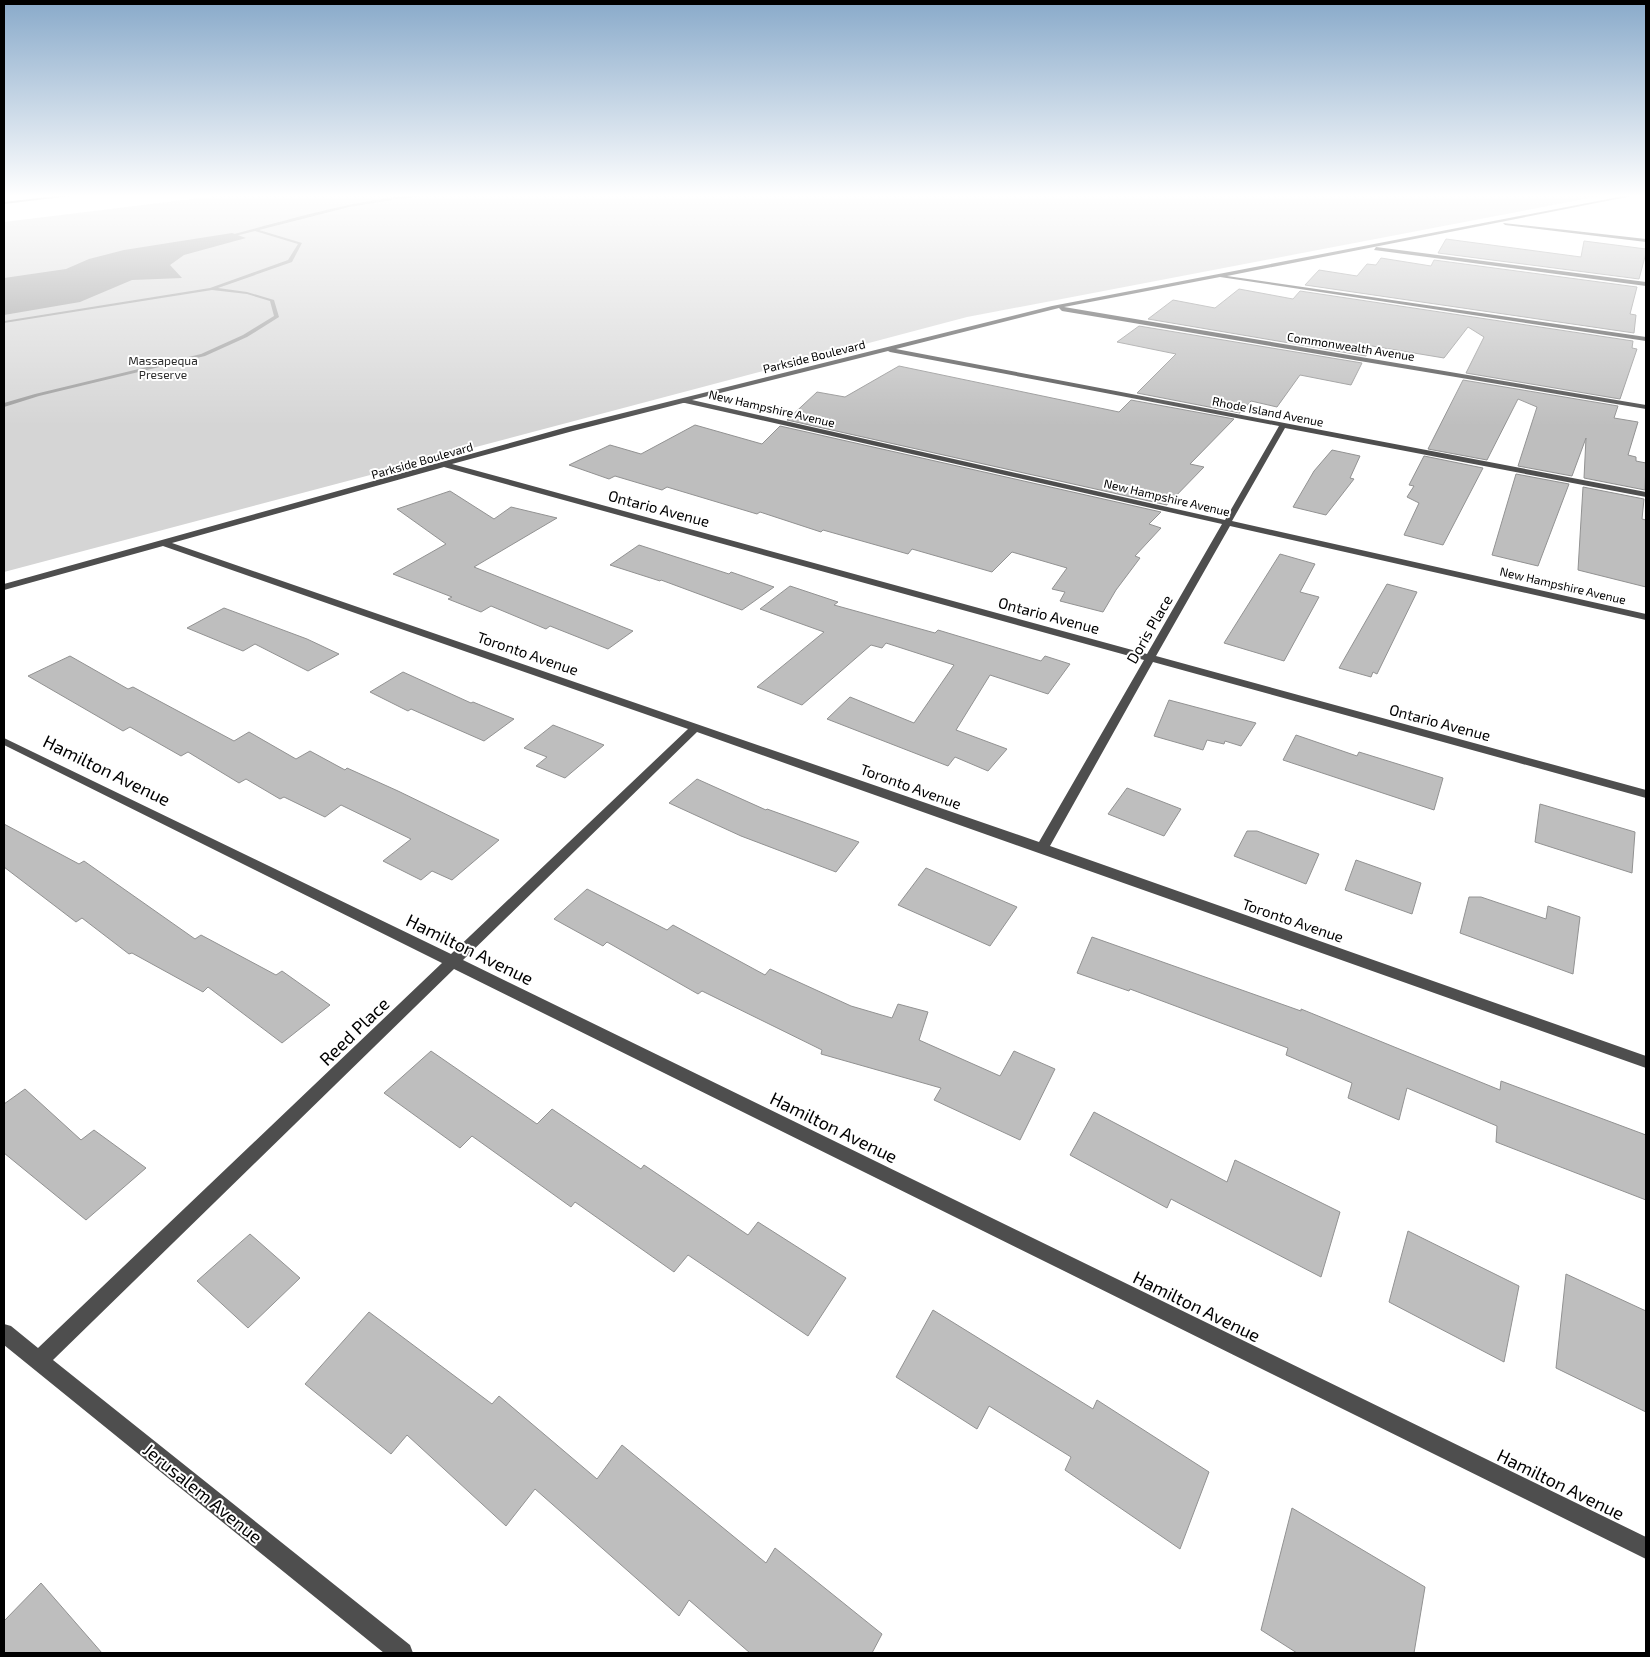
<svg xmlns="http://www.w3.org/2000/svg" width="1650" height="1657" font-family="'Exo 2',sans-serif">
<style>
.green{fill:#d5d5d5}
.water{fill:#9c9c9c}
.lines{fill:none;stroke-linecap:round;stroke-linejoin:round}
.stream{fill:#9c9c9c;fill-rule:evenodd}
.building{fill:#bebebe;stroke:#929292}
.minor{fill:#4e4e4e;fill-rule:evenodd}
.labels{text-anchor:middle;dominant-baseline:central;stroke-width:4;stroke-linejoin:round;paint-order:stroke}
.far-street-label{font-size:12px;fill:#000;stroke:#fff}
.far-park-label{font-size:12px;fill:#2c2c2c;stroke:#fff}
.street-label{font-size:15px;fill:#000;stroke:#fff}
.near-street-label{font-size:18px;fill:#000;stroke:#fff}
</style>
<rect width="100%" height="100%" fill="#fff"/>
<path class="green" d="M 233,194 L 1611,194 L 967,317 L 4,572 L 4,222 Z"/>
<path class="water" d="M 232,233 L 246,238 L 184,255 L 170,265 L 182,278 L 132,280 L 80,302 L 4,315 L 4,278 L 66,269 L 89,259 L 124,250 Z"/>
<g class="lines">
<path class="stream" d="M 428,194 L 448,194 L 398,199 L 349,207 L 259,230 L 302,243 L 292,262 L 218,288 L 247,292 L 274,300 L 279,317 L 247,337 L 205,356 L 39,396 L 4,407 L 4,403 L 35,394 L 201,354 L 243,335 L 274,316 L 270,301 L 247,294 L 212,290 L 4,323 L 4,321 L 210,288 L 288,260 L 298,244 L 255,231 L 223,239 L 222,237 C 290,220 357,198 428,194 Z"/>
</g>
<g class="building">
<path d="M 1446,239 L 1581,257 L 1584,241 L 1646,249 L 1646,253 L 1639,279 L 1438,253 Z"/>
<path d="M 1381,258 L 1431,266 L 1434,260 L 1637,287 L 1630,314 L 1636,315 L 1634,333 L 1305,285 L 1319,270 L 1357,276 L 1367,264 L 1376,265 Z"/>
<path d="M 1239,289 L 1293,299 L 1300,291 L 1633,341 L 1632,348 L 1637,349 L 1620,399 L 1466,373 L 1484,337 L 1468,327 L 1444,358 L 1372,346 L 1366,356 L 1148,319 L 1173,300 L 1215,308 Z"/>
<path d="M 1139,326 L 1362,363 L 1351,385 L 1300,375 L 1277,407 L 1251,401 L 1240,413 L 1137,393 L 1176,354 L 1117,342 Z"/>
<path d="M 899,366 L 1119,412 L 1131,400 L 1234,419 L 1190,464 L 1204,467 L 1167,505 L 787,420 L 817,392 L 845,397 Z"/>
<path d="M 1463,380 L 1618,406 L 1614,418 L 1638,422 L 1628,455 L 1636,457 L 1636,461 L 1646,463 L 1645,490 L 1584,478 L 1586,438 L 1572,476 L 1518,466 L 1537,407 L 1518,399 L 1487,460 L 1428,449 Z"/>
<path d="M 695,425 L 762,444 L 780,426 L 1161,512 L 1149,524 L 1161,528 L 1135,556 L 1140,558 L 1116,590 L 1103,612 L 1060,601 L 1065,592 L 1052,589 L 1067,568 L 1012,552 L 992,572 L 912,549 L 908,554 L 823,530 L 821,532 L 760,512 L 757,514 L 667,487 L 662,490 L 615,476 L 609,479 L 569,465 L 610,445 L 641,454 Z"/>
<path d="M 1332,450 L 1360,456 L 1350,478 L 1354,479 L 1326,515 L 1293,507 L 1314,471 Z"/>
<path d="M 1424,456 L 1483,468 L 1443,545 L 1404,535 L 1419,503 L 1407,497 L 1414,486 L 1409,485 Z"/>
<path d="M 1516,474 L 1569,484 L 1538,566 L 1492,555 Z"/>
<path d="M 1583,487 L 1644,499 L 1642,519 L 1646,520 L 1646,587 L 1578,570 Z"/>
<path d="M 450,491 L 494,519 L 511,507 L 557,518 L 474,567 L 633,631 L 608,649 L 550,626 L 546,629 L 491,606 L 481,612 L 448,599 L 452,597 L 393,574 L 446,544 L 397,509 Z"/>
<path d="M 639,545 L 729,574 L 731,572 L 774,587 L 742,610 L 661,580 L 660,581 L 610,565 Z"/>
<path d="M 1280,554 L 1315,564 L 1300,592 L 1319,597 L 1284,661 L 1224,643 Z"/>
<path d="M 1387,584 L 1417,592 L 1377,674 L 1373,672 L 1371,677 L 1339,668 Z"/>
<path d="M 790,586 L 838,602 L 834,605 L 935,633 L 938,630 L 1041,661 L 1045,656 L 1070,664 L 1048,694 L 990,675 L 956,730 L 1007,749 L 988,771 L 955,757 L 948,766 L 827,719 L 850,697 L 914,723 L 954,665 L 886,643 L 882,648 L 871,645 L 802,705 L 757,687 L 824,632 L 760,609 Z"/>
<path d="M 224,608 L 307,639 L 339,654 L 308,671 L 255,644 L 243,651 L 187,628 Z"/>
<path d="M 70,656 L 128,689 L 133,687 L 234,741 L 249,732 L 296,759 L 310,751 L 345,770 L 347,768 L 398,791 L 499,840 L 452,880 L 432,871 L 421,880 L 383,861 L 411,839 L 341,805 L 325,817 L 284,797 L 280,799 L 246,779 L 239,783 L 188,752 L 181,756 L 130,727 L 123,731 L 28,676 Z"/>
<path d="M 403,672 L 471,703 L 473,702 L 514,719 L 484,741 L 411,709 L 408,711 L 370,692 Z"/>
<path d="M 1169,700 L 1233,717 L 1256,723 L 1241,746 L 1225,741 L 1224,744 L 1207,740 L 1203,750 L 1154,736 Z"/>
<path d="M 553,725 L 604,745 L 565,778 L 536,766 L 547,757 L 524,748 Z"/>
<path d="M 1296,735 L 1357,756 L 1359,752 L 1443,778 L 1434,810 L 1283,760 Z"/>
<path d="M 697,779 L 766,810 L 767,809 L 859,842 L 836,872 L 741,836 L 669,803 Z"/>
<path d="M 1127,788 L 1181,809 L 1164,836 L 1108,814 Z"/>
<path d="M 1540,804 L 1635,832 L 1632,873 L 1535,842 Z"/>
<path d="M 4,824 L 79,864 L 84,861 L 195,939 L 201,935 L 276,975 L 282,971 L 330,1005 L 282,1043 L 208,987 L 203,992 L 132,953 L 129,954 L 82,918 L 76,922 L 4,867 Z"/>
<path d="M 1247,831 L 1257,831 L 1319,854 L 1306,884 L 1234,856 Z"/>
<path d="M 1356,860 L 1421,883 L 1412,914 L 1345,890 Z"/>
<path d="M 926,868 L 1017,907 L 990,946 L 898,905 Z"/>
<path d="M 587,889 L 667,930 L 673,925 L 765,975 L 770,969 L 851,1006 L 892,1018 L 898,1004 L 928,1012 L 919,1040 L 1000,1076 L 1014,1051 L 1055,1069 L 1020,1140 L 934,1100 L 941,1088 L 821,1054 L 822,1050 L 702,991 L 698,994 L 607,942 L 603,946 L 554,919 Z"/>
<path d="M 1469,897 L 1481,897 L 1546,919 L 1548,906 L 1580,917 L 1573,974 L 1460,933 Z"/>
<path d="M 1092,937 L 1301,1011 L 1301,1009 L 1500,1090 L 1501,1081 L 1646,1135 L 1646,1200 L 1496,1142 L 1497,1126 L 1407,1088 L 1399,1120 L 1348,1098 L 1352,1083 L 1286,1055 L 1288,1048 L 1130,989 L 1129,991 L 1077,973 Z"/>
<path d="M 431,1051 L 537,1124 L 552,1109 L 641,1169 L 644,1165 L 748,1235 L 758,1222 L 846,1278 L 808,1336 L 688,1255 L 674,1272 L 575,1202 L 571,1207 L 472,1136 L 460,1148 L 384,1093 Z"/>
<path d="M 25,1089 L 81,1140 L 94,1130 L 146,1168 L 86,1220 L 4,1153 L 4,1104 Z"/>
<path d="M 1094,1112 L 1227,1182 L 1235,1160 L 1340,1212 L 1321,1277 L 1171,1199 L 1167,1208 L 1070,1155 Z"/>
<path d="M 1408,1231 L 1519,1286 L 1504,1362 L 1389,1302 Z"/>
<path d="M 250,1234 L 300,1278 L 248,1328 L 197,1281 Z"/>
<path d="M 1566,1274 L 1646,1311 L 1646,1412 L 1556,1368 Z"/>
<path d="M 933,1310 L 1093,1409 L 1097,1400 L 1209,1472 L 1180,1549 L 1065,1470 L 1071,1457 L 989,1406 L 977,1429 L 896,1377 Z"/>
<path d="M 369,1312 L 492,1404 L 499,1396 L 597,1479 L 622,1445 L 766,1563 L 775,1548 L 882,1634 L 872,1653 L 750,1653 L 689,1600 L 679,1616 L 535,1489 L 506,1526 L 407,1435 L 391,1454 L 305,1384 Z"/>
<path d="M 1292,1508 L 1425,1587 L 1414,1653 L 1297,1653 L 1261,1630 Z"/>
<path d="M 41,1583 L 102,1653 L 4,1653 L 4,1621 Z"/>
</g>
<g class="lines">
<g class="minor">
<path d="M 74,194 L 87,194 L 4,204 L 4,202 Z"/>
<path d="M 1634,194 L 1642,194 L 1227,276 L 1646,337 L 1646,341 L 1220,277 L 1064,307 L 1646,405 L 1646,409 L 1062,311 L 1059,308 L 896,349 L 1646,492 L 1646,497 L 1285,428 L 1232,521 L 1646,614 L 1646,620 L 1230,526 L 1156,656 L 1646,790 L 1646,798 L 1153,662 L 1050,846 L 1646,1056 L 1646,1068 L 697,732 L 463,960 L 1646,1537 L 1646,1559 L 454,969 L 53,1360 L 410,1645 L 413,1653 L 384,1653 L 4,1345 L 4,1324 L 11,1326 L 38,1348 L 442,963 L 4,745 L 4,738 L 451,954 L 688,729 L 163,546 L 4,590 L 4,584 L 567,427 L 1052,306 ZM 888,351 L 890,352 L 1279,426 L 1225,520 L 692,400 ZM 683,403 L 685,403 L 1222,524 L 1147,654 L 452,464 L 573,431 ZM 444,467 L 1144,660 L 1039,842 L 172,543 Z"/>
<path d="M 1503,223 L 1646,239 L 1646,242 L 1505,225 Z"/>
<path d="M 1376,247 L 1646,282 L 1646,286 L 1374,250 Z"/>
</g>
</g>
<linearGradient id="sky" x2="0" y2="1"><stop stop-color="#89aaca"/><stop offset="0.46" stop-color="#fff"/><stop offset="1" stop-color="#fff" stop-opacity="0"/></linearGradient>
<rect width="1650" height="426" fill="url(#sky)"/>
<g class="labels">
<g class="far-street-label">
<text transform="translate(1351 346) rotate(9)">Commonwealth Avenue</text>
<text transform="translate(814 356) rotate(-14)">Parkside Boulevard</text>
<text transform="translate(772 408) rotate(13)">New Hampshire Avenue</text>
<text transform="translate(1268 411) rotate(11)">Rhode Island Avenue</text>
<text transform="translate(422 460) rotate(-16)">Parkside Boulevard</text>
<text transform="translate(1167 497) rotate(13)">New Hampshire Avenue</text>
<text transform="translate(1563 585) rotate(13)">New Hampshire Avenue</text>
</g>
<g class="far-park-label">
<text x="163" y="360">Massapequa<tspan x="163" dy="14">Preserve</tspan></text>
</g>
<g class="street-label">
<text transform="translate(659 508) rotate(15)">Ontario Avenue</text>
<text transform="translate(1049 615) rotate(15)">Ontario Avenue</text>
<text transform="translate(1149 629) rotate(-60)">Doris Place</text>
<text transform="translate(528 653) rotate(19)">Toronto Avenue</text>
<text transform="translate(1440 722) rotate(15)">Ontario Avenue</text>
<text transform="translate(911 786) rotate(20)">Toronto Avenue</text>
<text transform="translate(1293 920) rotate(19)">Toronto Avenue</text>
</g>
<g class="near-street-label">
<text transform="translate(107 770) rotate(26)">Hamilton Avenue</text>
<text transform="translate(470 949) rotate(26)">Hamilton Avenue</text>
<text transform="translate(354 1031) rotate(-44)">Reed Place</text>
<text transform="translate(834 1127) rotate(26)">Hamilton Avenue</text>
<text transform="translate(1197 1306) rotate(26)">Hamilton Avenue</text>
<text transform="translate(1561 1484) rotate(26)">Hamilton Avenue</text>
<text transform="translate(203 1493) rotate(39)">Jerusalem Avenue</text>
</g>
</g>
<rect width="1650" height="1657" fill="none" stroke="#000000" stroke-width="10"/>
</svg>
